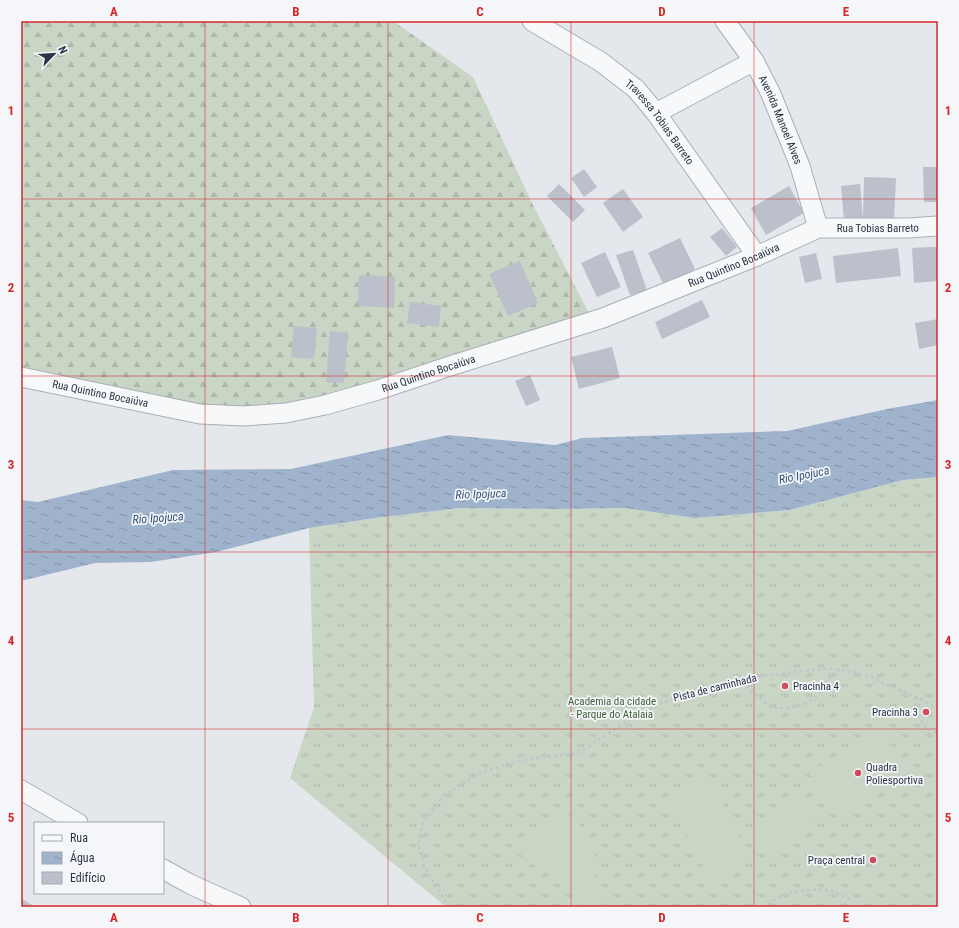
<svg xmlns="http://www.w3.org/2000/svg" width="959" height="928" font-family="'Roboto Condensed',sans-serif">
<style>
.grass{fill:url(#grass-tufts)}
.forest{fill:url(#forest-firs)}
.pitch{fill:#c9d6c5}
.water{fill:url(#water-ripples)}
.building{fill:#bbc0ca}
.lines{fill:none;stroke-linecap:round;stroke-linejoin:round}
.minor-casing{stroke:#a9aeb7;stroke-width:21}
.path{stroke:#c2c5cb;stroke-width:2.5;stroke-dasharray:3 3;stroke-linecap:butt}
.minor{stroke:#f7f8fa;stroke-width:19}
.grid{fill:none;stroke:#d62828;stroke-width:1;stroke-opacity:0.55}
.poi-dot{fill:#d1495b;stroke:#f4f6f9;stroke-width:1.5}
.labels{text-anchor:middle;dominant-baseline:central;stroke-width:3.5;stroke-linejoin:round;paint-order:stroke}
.street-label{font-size:11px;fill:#2b3445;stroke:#f4f6f9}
.poi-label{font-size:11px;fill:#2b3445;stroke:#f4f6f9;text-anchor:start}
.park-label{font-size:11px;fill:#3f6138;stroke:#f4f6f9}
.water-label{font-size:12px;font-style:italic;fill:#34527a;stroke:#f4f6f9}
.neatline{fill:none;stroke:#d62828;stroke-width:1.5}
.grid-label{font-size:13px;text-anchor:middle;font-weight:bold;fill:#d62828}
</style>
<defs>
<pattern id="grass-tufts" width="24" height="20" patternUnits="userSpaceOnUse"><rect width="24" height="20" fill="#c9d6c5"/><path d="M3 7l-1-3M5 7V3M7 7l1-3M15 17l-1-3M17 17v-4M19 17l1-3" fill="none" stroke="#adb8ab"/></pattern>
<pattern id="forest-firs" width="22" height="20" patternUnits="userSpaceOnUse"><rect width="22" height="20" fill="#c9d6c5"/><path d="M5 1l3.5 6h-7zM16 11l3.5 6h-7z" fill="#adb8ab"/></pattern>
<pattern id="water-ripples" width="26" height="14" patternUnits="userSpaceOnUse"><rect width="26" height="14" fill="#9fb4cc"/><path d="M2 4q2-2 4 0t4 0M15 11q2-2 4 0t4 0" fill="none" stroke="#8293a7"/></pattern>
</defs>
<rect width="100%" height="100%" fill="#e4e7ec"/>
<path class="grass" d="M 938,477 L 938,907 L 446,907 L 290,778 L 314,708 L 309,528 L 375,518 L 460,508 L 558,509 L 625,508 L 695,518 L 790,510 L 903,480 Z"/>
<path class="forest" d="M 21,21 L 393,21 L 473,77 L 533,205 L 590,315 L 311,404 L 191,415 L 21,372 Z"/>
<g class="pitch">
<path d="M 882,731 L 907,774 L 835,815 L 809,772 Z"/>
<path d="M 709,778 L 751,860 L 713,886 L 668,800 Z"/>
<path d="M 794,794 L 814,813 L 776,854 L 756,836 Z"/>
<path d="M 562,814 L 575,815 L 594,854 L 595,890 L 603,907 L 584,907 L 567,887 L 531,863 L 514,849 L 542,827 Z"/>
</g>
<path class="water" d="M 938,400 L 938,477 L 903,480 L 790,510 L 695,518 L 625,508 L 558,509 L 460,508 L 375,518 L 309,528 L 216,552 L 151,562 L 95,563 L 21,581 L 21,500 L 38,502 L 173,470 L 291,469 L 448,435 L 555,445 L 583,438 L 787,431 L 887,409 Z"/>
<g class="building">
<path d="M 923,167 L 938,167 L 938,202 L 924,202 Z"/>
<path d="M 584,169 L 597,187 L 584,197 L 571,178 Z"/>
<path d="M 864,177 L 896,178 L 894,220 L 844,221 L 841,186 L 860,184 L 863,219 Z"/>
<path d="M 559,184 L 585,210 L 573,222 L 547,196 Z"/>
<path d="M 789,186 L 804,213 L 766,235 L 751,208 Z"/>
<path d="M 623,189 L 643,217 L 623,232 L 603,203 Z"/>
<path d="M 722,228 L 737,247 L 726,256 L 710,237 Z"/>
<path d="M 680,238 L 695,269 L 664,285 L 648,253 Z"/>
<path d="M 929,247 L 938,247 L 938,281 L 914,283 L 912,248 Z"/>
<path d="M 898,248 L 901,276 L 836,283 L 833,256 Z"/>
<path d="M 633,250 L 647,290 L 630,295 L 616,255 Z"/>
<path d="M 605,252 L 621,287 L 597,297 L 581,263 Z"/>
<path d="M 816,253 L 822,279 L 805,283 L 799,257 Z"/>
<path d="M 520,261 L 538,303 L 508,316 L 489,274 Z"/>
<path d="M 359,275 L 395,277 L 394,308 L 358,306 Z"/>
<path d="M 702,300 L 710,317 L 662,339 L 655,322 Z"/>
<path d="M 410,302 L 441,306 L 439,327 L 407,323 Z"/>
<path d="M 938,319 L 938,345 L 919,349 L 915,323 Z"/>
<path d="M 294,326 L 317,328 L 314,359 L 291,357 Z"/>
<path d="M 330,331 L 348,333 L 344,383 L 326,382 Z"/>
<path d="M 612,347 L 620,378 L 579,389 L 571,357 Z"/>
<path d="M 530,375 L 540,400 L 526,406 L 515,381 Z"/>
<path d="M 21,898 L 35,907 L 21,907 Z"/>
</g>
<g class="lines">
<g class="minor-casing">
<g id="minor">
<path id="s1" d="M 532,21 L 601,62 L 636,89 L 656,113 L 757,256"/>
<path id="s2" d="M 725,21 L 754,61 L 771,94 L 800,166 L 818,228"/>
<path d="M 656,113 L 754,61"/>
<path id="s3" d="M 21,377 L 200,414 L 244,416 L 286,413 L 325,405 L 378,390 L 447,367 L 603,318 L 757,256 L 818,228 L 908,228 L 938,226"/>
<path d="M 21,790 L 78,823"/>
<path d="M 163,869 L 190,884 L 241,907"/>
</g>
</g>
<g class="path">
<path d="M 744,680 C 747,690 755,694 763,700 C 765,702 768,704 770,706 C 784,712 810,705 819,693 C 827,683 828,676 840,670"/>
<path d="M 917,697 C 914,713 922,729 938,733"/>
<path d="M 450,907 L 444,899 L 424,866 L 419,847 L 420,837 L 423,823 L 444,795 L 476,775 L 504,765 L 527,759 L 578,753 L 635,716 L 664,702 L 699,691 L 748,679 L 770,675 L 828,668 L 858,673 L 871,677 L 887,685 L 917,697 L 938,709"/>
<path d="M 763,907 L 787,893 L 813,890 L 831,890 L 851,900"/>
</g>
<use href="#minor" class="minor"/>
</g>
<path class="grid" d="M 205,21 L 205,907M 388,21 L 388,907M 571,21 L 571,907M 754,21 L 754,907M 21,199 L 938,199M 21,376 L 938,376M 21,552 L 938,552M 21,729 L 938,729"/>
<g class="poi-dot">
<circle cx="785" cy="686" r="4"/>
<circle cx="926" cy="712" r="4"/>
<circle cx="858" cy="773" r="4"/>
<circle cx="873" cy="860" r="4"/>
</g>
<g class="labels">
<g class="street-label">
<text stroke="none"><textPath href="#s2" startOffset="114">Avenida Manoel Alves</textPath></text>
<text stroke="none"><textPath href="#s1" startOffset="165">Travessa Tobias Barreto</textPath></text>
<text stroke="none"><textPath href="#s3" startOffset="893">Rua Tobias Barreto</textPath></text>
<text stroke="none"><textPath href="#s3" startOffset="741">Rua Quintino Bocaiúva</textPath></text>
<text stroke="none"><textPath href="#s3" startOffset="417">Rua Quintino Bocaiúva</textPath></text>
<text stroke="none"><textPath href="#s3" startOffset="81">Rua Quintino Bocaiúva</textPath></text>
<text transform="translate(715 688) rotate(-14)">Pista de caminhada</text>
</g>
<g class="poi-label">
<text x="793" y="686">Pracinha 4</text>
<text x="918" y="712" text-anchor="end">Pracinha 3</text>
<text x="866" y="767">Quadra<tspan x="866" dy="13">Poliesportiva</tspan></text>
<text x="865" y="860" text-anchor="end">Praça central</text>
</g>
<g class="park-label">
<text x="612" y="701">Academia da cidade<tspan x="612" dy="13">- Parque do Atalaia</tspan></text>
</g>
<g class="water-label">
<text transform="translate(804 475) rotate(-11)">Rio Ipojuca</text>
<text transform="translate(481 494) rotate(-2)">Rio Ipojuca</text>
<text transform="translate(158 518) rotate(-4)">Rio Ipojuca</text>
</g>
</g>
<rect width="959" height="928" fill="none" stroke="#f4f6f9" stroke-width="44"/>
<rect x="34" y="822" width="130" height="72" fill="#f4f6f9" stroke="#a4a8b1"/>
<rect x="42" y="835" width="20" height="6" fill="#f7f8fa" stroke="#a4a8b1"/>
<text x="70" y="842" font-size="12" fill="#2b3445">Rua</text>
<rect x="42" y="852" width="20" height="12" fill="url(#water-ripples)" stroke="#a4a8b1"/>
<text x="70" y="862" font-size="12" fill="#2b3445">Água</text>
<rect x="42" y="872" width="20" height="12" fill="#bbc0ca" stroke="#a4a8b1"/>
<text x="70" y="882" font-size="12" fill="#2b3445">Edifício</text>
<g transform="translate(54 54) rotate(65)" stroke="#f4f6f9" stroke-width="3" paint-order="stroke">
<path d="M0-3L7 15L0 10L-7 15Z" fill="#2b3445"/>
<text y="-6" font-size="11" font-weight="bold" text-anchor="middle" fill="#2b3445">N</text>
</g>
<rect x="22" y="22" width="915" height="884" class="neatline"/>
<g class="grid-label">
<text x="114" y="16">A</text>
<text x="296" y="16">B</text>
<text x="480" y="16">C</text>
<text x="662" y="16">D</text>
<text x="846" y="16">E</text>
<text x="11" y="115">1</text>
<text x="948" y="115">1</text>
<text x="11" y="292">2</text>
<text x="948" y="292">2</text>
<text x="11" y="469">3</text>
<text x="948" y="469">3</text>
<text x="11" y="645">4</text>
<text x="948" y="645">4</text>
<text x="11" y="822">5</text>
<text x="948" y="822">5</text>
<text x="114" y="922">A</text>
<text x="296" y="922">B</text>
<text x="480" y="922">C</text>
<text x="662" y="922">D</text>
<text x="846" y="922">E</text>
</g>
</svg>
